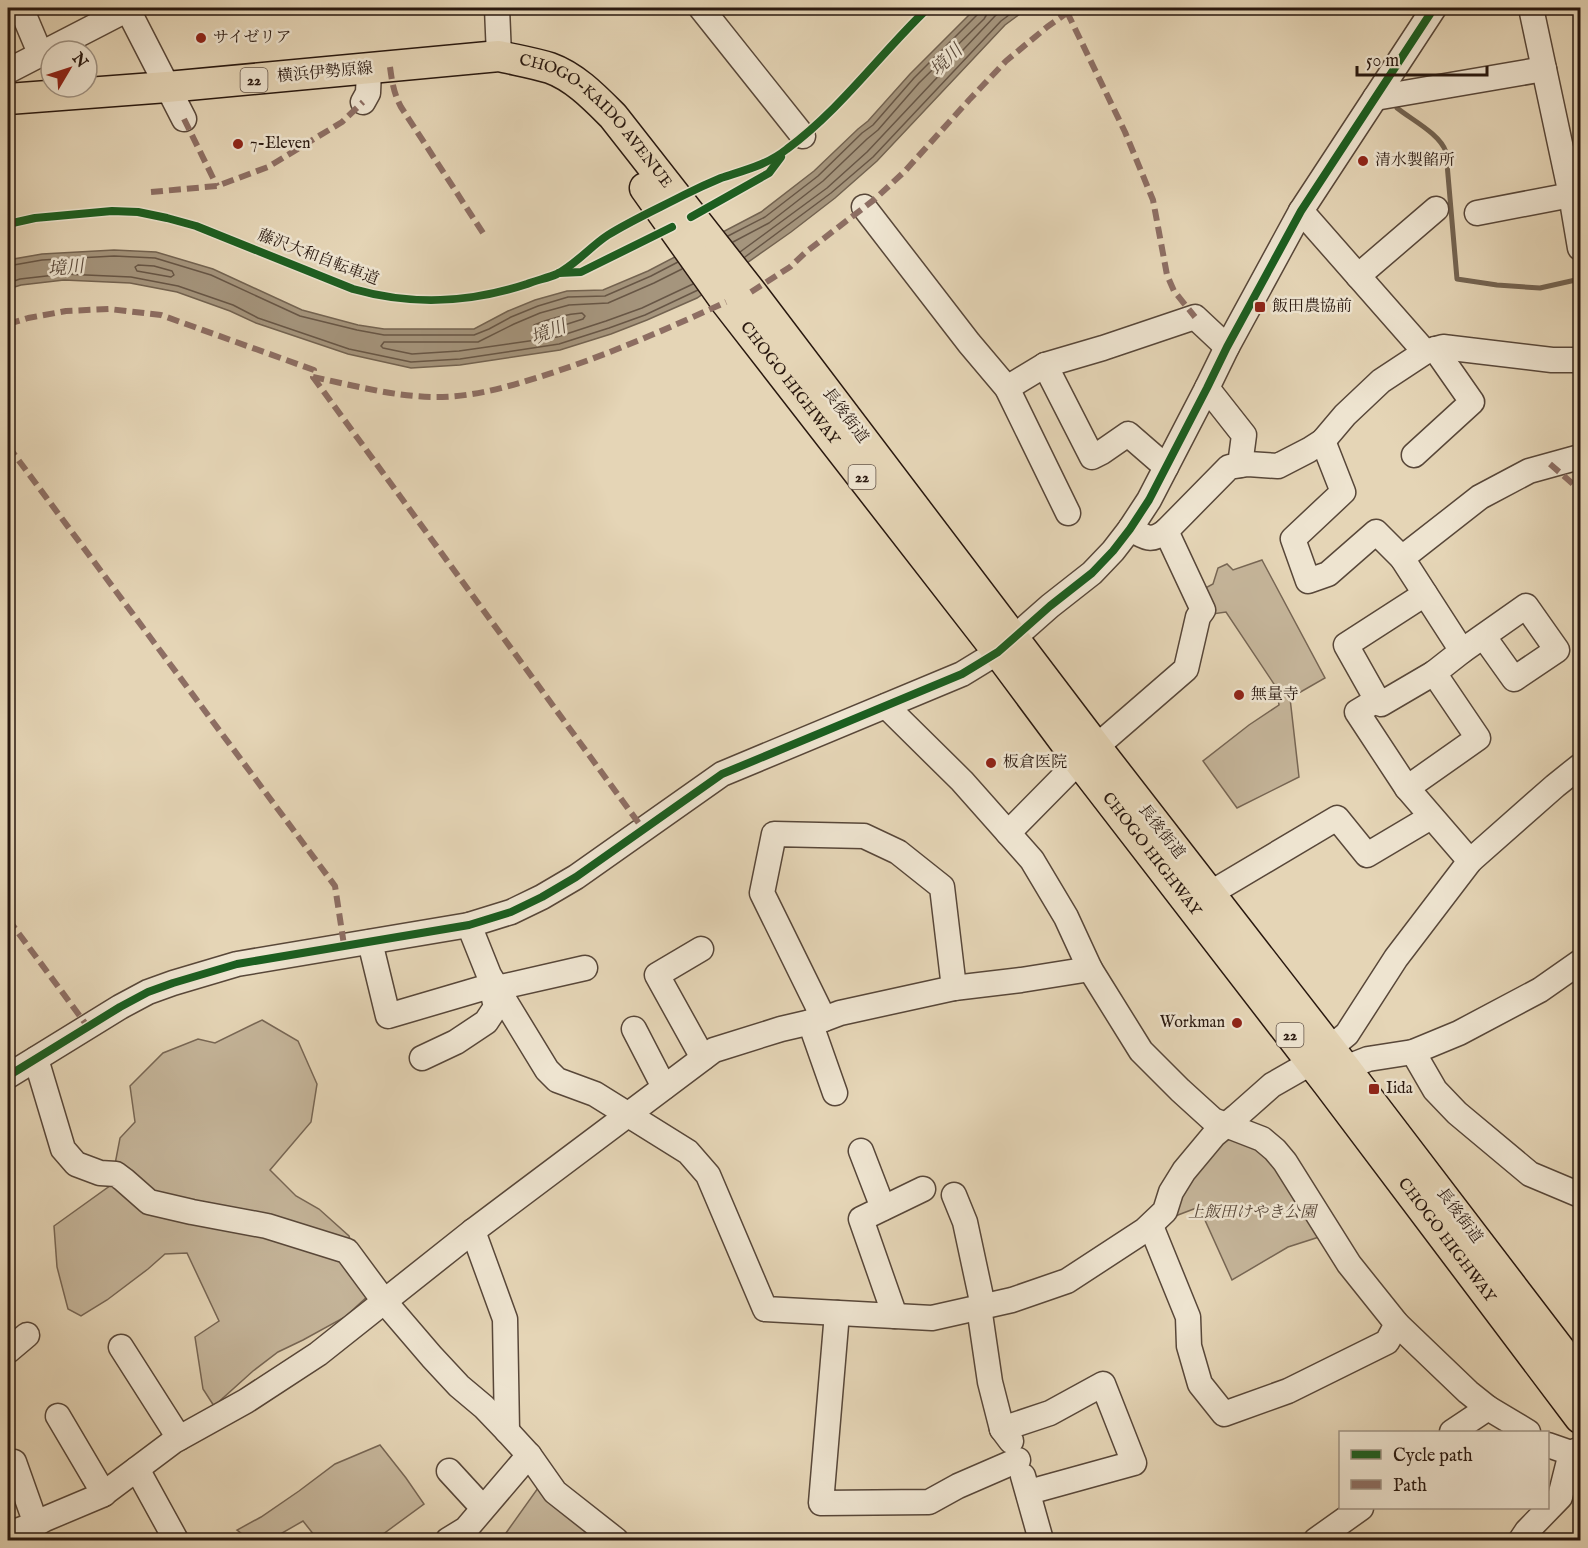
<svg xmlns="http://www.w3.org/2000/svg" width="1588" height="1548" font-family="'IM FELL English','Noto Serif JP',serif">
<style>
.green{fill:#c5b59a;stroke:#776654;stroke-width:1.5}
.water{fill:#a5957d;stroke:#736351;stroke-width:1.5}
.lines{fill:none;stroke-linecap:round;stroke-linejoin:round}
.shore{stroke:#675646;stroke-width:1.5}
.stream{stroke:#736351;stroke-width:5}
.minor-casing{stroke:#584739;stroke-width:27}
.major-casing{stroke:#29180f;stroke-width:33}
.minor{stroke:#eee4d0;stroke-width:24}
.major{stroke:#e5d5b6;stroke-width:30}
.quiet{stroke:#8d6e63;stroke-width:6;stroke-dasharray:12 6;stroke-linecap:butt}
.cycleway-casing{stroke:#eee4d0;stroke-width:11}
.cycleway{stroke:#1b5e20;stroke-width:8}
.poi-dot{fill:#8f2418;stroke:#eee4d0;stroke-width:2}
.labels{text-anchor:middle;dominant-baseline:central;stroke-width:5;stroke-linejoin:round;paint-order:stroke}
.shield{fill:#eee4d0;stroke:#645549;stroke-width:1.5}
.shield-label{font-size:15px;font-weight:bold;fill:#29180f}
.poi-label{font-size:16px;fill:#29180f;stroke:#eee4d0;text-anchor:start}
.street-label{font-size:16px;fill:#29180f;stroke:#eee4d0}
.park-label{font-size:16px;font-style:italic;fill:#584739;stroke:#eee4d0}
.water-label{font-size:18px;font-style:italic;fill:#5b4a3b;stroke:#eee4d0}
</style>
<rect width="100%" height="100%" fill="#e5d5b6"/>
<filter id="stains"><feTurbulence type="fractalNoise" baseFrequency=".00333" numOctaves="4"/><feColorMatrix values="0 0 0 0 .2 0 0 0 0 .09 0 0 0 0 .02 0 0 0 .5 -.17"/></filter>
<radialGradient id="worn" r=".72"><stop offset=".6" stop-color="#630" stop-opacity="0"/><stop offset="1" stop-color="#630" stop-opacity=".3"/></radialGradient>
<g class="green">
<path d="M 1262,560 L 1325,678 L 1290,698 L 1299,777 L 1237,808 L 1203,761 L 1249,725 L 1279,705 L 1276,687 L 1226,612 L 1212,614 L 1198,592 L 1213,584 L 1218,568 L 1227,564 L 1233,570 Z"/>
<path d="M 262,1020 L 298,1041 L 317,1084 L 311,1122 L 270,1170 L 296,1196 L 319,1209 L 349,1236 L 359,1267 L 370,1294 L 345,1317 L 303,1340 L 278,1352 L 253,1371 L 214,1406 L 203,1389 L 195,1337 L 219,1321 L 187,1253 L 165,1254 L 148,1269 L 107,1300 L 81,1316 L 68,1309 L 57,1267 L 54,1226 L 111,1185 L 120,1138 L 135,1122 L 130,1086 L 163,1053 L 198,1039 L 215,1043 Z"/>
<path d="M 1223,1130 L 1261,1148 L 1277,1165 L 1319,1237 L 1288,1247 L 1232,1280 L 1199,1207 L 1178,1215 L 1159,1227 Z"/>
<path d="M 380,1445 L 406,1478 L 424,1504 L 375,1540 L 318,1540 L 303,1521 L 270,1540 L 250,1540 L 237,1530 L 261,1517 L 299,1491 L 335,1464 Z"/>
<path d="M 538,1488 L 595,1534 L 589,1540 L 501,1540 Z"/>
</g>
<path class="water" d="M 976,8 L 1028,8 L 1005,25 L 877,161 L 835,198 L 791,232 L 697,298 L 647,320 L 611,334 L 560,350 L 460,365 L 411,368 L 348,354 L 256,323 L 230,311 L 177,292 L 130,283 L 64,280 L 21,285 L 8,289 L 8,260 L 42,254 L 114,250 L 156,252 L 213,269 L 302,310 L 358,325 L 384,329 L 474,329 L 508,311 L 535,300 L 567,291 L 603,290 L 648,271 L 761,212 L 814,171 L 858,129 L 868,121 L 910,74 Z"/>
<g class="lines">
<g class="shore">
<path d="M 728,236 L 765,217 L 818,176 L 862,133 L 873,125 L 914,78 L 978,14 L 980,8"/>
<path d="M 733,242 L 769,223 L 823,181 L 867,139 L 878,130 L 919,83 L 984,19 L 987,14 L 987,8"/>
<path d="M 740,252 L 827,188 L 867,152 L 995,16 L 1006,8"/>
<path d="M 745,257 L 831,193 L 873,157 L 1001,21 L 1018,8"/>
<path d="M 138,265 L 154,266 L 172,271 L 174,275 L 171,277 L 137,271 L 135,267 Z"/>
<path d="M 8,266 L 42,260 L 114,256 L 155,258 L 211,275 L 300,316 L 357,330 L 384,335 L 474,335 L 489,329 L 511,317 L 538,306 L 568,297 L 605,296 L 651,276 L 678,262"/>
<path d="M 682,269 L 654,283 L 608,303 L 569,305 L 540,313 L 514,324 L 478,342 L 384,342 L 381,346 L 383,348 L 412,354 L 459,351 L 557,337 L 606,321 L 642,308 L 693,284"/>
<path d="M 8,283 L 20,279 L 64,274 L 131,277 L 178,286 L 233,305 L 258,318 L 349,349 L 411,362 L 460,359 L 559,344 L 609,328 L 645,315 L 698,290"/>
<path d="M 582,313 L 585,316 L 583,319 L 555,328 L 536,331 L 533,329 L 534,325 C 549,319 566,314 582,313 Z"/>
</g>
<path class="stream" d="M 1397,108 C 1412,120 1440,134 1446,152 L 1457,279 L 1497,285 L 1540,288 L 1580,279"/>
<g class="minor-casing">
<g id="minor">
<path d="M 21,8 L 40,53"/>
<path d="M 127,8 L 184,119"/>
<path d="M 497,8 L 499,56"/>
<path d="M 701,8 L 803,136"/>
<path d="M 1531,8 L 1571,195 L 1580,248"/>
<path d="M 8,71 L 130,8"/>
<path d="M 1375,98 L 1544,69"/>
<path d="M 363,102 L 368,93 L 369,70"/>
<path d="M 864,207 L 969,343 L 1007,388 L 1068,513"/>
<path d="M 1301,211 L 1425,352 L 1443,347 L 1552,360 L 1580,360"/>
<path d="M 1477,213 L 1571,195"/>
<path d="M 1358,276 L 1436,209"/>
<path d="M 1045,365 L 1092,457 L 1102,452 L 1128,434 L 1166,467"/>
<path d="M 1007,388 L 1045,365 L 1103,348 L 1195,317 L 1227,347"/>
<path d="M 1207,388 L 1244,435 L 1240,465"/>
<path d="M 1323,441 L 1343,492 L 1293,539 L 1308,581 L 1328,574 L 1376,532 L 1402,558 L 1462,651"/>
<path d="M 1414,455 L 1472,402 L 1435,349"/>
<path d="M 1130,529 C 1146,537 1150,543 1166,531 L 1229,467 L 1248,464 L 1278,466 L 1309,450 L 1323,441 L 1345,415 L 1381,381 L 1425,352"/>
<path d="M 1402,558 L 1480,497 L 1529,471 L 1576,458"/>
<path d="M 1425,594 L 1346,645 L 1377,700 L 1381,704 L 1434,673 L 1462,651 L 1526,606 L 1557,650 L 1514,679 L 1484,637"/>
<path d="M 1377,700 L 1357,712 L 1407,788 L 1470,861"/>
<path d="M 886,706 L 962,781 L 1032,860 L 1066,917 L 1090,969 L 1141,1051 L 1180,1090 L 1213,1120 L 1262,1139 L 1275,1150 L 1285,1162 L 1349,1264 L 1397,1324 L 1468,1392 L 1488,1408 L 1528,1432"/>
<path d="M 1096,747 L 1186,669 L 1198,617 L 1203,610 L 1166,531"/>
<path d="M 1407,788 L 1478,738 L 1434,673"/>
<path d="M 1008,833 L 1079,761"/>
<path d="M 1209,894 L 1337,818 L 1367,855 L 1431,817"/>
<path d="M 469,925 L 489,975 L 547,1070 L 557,1080 L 595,1094 L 688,1152 L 708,1175 L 765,1309 L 932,1318 L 1012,1300 L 1067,1281 L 1145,1230 L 1165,1211 L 1171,1192 L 1184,1171 L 1214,1135 L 1237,1116 L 1272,1085 L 1300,1069 L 1310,1061 L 1330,1048 L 1347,1034 L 1396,958 L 1470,861 L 1555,786 L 1580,766"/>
<path d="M 370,942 L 388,1016 L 490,986"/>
<path d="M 701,949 L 657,975 L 703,1058"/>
<path d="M 497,988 L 585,968"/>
<path d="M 824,1019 L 762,893 L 774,834 L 864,836 L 898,852 L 942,887 L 954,988"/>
<path d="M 810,1022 L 835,1093"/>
<path d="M 634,1029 L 664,1087"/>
<path d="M 1413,1052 L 1435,1090 L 1457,1113 L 1530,1174 L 1580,1195"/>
<path d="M 422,1058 L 456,1042 L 486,1022 L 496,1007 L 490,981"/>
<path d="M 36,1059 L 63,1149 L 76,1164 L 100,1173 L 116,1174 L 124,1180 L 149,1202 L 192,1212 L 267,1226 L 347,1251 L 384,1301 L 432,1357 L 459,1386 L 484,1407 L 507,1431 L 529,1455 L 555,1492 L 616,1540"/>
<path d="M 1345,1068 L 1368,1059 L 1413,1052 L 1459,1033 L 1540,990 L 1580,962"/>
<path d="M 8,1076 L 120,1007 L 148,992 L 173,983 L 237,964 L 469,925 L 511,912 L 542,897 L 576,877 L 722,774 L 962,674 L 998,652 L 1050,606 L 1092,573 L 1113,551 L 1130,529 L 1149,500 L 1207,388 L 1227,347 L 1301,211 L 1434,8"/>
<path d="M 861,1151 L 883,1208"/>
<path d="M 954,1195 L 965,1222 L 983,1306"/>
<path d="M 1151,1226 L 1188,1317 L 1189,1346 L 1200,1384 L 1224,1414 L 1288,1391 L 1387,1342 L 1397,1324"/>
<path d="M 473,1231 L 505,1319 L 507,1431"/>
<path d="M 979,1307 L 990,1382 L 1002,1429 L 1011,1441"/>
<path d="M 837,1313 L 821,1503 L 929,1502 L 958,1486 L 1018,1460"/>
<path d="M 895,1316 L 861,1219 L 923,1189"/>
<path d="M 121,1347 L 179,1438"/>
<path d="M 8,1351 L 27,1335"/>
<path d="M 58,1416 L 104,1494"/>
<path d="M 1002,1429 L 1050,1413 L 1103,1384 L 1134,1463 L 1029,1492"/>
<path d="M 1452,1432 L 1488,1408"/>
<path d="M 1548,1445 L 1571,1453 L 1580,1449"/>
<path d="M 14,1462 L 36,1524"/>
<path d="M 137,1469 L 176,1540"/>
<path d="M 449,1471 L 483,1508"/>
<path d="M 1023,1476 L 1041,1540"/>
<path d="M 8,1534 L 36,1524 L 45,1519 L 102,1495 L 174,1441 L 246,1401 L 318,1354 L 473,1231 L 714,1050 L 781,1029 L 824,1019 L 840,1013 L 954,988 L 1021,980 L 1090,969"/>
<path d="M 448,1540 L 466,1529 L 529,1455"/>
<path d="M 1316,1540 L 1361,1508"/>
<path d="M 1521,1540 L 1527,1531 L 1560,1497 L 1571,1453"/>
</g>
</g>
<g class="major-casing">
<g id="major">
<path id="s1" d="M 8,99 L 167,87 L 499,56 C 516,60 534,63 550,68 C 575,77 595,98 613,116 L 751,292 L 1096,747 L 1345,1068 L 1580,1376"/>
<path id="s2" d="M 645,188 L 726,302 L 998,652 L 1079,761 L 1329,1085 L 1580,1418"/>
</g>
</g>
<use href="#minor" class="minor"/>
<use href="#major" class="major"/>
<g class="quiet">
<path d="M 1067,12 L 1125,132 L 1153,200 L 1167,275 L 1174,291 L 1195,317"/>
<path d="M 390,67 C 392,82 394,94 401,107 L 483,233"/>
<path d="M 184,119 L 217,186"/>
<path d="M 151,192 L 217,186 L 268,167 L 342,122 L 363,102"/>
<path d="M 751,292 L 790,267 L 806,252 L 875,199 L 905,171 L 969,100 L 1006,61 L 1047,27 L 1074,8"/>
<path d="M 8,324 L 28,318 L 66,311 L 109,309 L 161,315 L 314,370 L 313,377 C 352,385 392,396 431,397 C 468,398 504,388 539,377 C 603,357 665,330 726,302"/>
<path d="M 313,377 L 643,829"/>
<path d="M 8,446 L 335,886 L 344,945"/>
<path d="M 1550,464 L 1580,490"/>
<path d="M 8,919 L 88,1027"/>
</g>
<g class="cycleway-casing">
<g id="cycleway">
<path d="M 691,217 L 769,173 L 781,157"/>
<path d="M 8,224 L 35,218 L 112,211 L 138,212 L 167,218 L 196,226 L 353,289 C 413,306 469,303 527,284 C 537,280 548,278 557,274 C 575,265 591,246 608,235 C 632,220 659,208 684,195 C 696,189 709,183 721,178 C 745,170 767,165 787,149 C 841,109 880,54 928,8"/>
<path d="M 559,273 L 581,272 L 672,227"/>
<path d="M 8,1076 L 120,1007 L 148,992 L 173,983 L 237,964 L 469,925 L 511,912 L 542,897 L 576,877 L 722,774 L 962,674 L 998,652 L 1050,606 L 1092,573 L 1113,551 L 1130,529 L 1149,500 L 1207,388 L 1227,347 L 1301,211 L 1434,8"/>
</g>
</g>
<use href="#cycleway" class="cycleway"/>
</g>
<g class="poi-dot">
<circle cx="201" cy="38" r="6"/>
<circle cx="238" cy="144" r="6"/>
<circle cx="1363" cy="161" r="6"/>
<rect x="1254" y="301" width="12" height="12" rx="3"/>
<circle cx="1239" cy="695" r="6"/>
<circle cx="991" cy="763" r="6"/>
<circle cx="1237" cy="1023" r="6"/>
<rect x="1368" y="1083" width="12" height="12" rx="3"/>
</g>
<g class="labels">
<g class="shield">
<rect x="240.5" y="68" width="27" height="24" rx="4.5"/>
<rect x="848.5" y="465" width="27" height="24" rx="4.5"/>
<rect x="1276.5" y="1023" width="27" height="24" rx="4.5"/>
</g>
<g class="shield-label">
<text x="254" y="80">22</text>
<text x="862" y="477">22</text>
<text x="1290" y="1035">22</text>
</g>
<g class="poi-label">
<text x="213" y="38">サイゼリア</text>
<text x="250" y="144">7-Eleven</text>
<text x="1375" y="161">清水製餡所</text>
<text x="1272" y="307">飯田農協前</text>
<text x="1251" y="695">無量寺</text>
<text x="1003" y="763">板倉医院</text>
<text x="1225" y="1023" text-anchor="end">Workman</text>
<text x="1386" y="1089">Iida</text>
</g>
<g class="street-label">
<text transform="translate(325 73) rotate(-5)">横浜伊勢原線</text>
<text stroke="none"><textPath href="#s1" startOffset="614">CHOGO-KAIDO AVENUE</textPath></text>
<text transform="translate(318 258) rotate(21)">藤沢大和自転車道</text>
<text stroke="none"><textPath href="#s2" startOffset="243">CHOGO HIGHWAY</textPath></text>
<text transform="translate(845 416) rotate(53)">長後街道</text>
<text transform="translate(1161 832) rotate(52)">長後街道</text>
<text stroke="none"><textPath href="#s2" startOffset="837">CHOGO HIGHWAY</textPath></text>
<text transform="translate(1459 1216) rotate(53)">長後街道</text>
<text stroke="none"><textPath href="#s2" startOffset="1323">CHOGO HIGHWAY</textPath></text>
</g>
<g class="park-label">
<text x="1252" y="1213">上飯田けやき公園</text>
</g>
<g class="water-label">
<text transform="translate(947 61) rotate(-44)">境川</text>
<text transform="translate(66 269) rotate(-6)">境川</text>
<text transform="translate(549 333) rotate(-21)">境川</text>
</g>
</g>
<rect width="1588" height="1548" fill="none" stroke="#e5d5b6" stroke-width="30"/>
<rect x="9" y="9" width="1570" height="1530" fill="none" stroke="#29180f" stroke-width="3"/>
<rect x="15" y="15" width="1558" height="1518" fill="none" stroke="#29180f" stroke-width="1.5"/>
<rect x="1339" y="1431" width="210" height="78" fill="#eee4d0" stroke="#9f9283" stroke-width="1.5"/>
<rect x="1351" y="1450" width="30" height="9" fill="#1b5e20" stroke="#9f9283" stroke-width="1.5"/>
<text x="1393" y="1461" font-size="18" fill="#29180f">Cycle path</text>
<rect x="1351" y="1480" width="30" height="9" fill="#8d6e63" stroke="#9f9283" stroke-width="1.5"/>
<text x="1393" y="1491" font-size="18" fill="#29180f">Path</text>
<g transform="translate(69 69) rotate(51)"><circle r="28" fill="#eee4d0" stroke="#9f9283" stroke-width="1.5"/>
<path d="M0-4.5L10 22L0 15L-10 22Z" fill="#8f2418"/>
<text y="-9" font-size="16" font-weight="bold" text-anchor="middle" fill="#29180f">N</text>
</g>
<path d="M1357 66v9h130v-9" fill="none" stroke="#29180f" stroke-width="3"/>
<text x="1366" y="66" font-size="18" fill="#29180f" stroke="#eee4d0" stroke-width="4.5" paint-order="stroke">50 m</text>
<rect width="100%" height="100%" filter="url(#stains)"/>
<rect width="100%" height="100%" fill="url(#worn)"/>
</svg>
